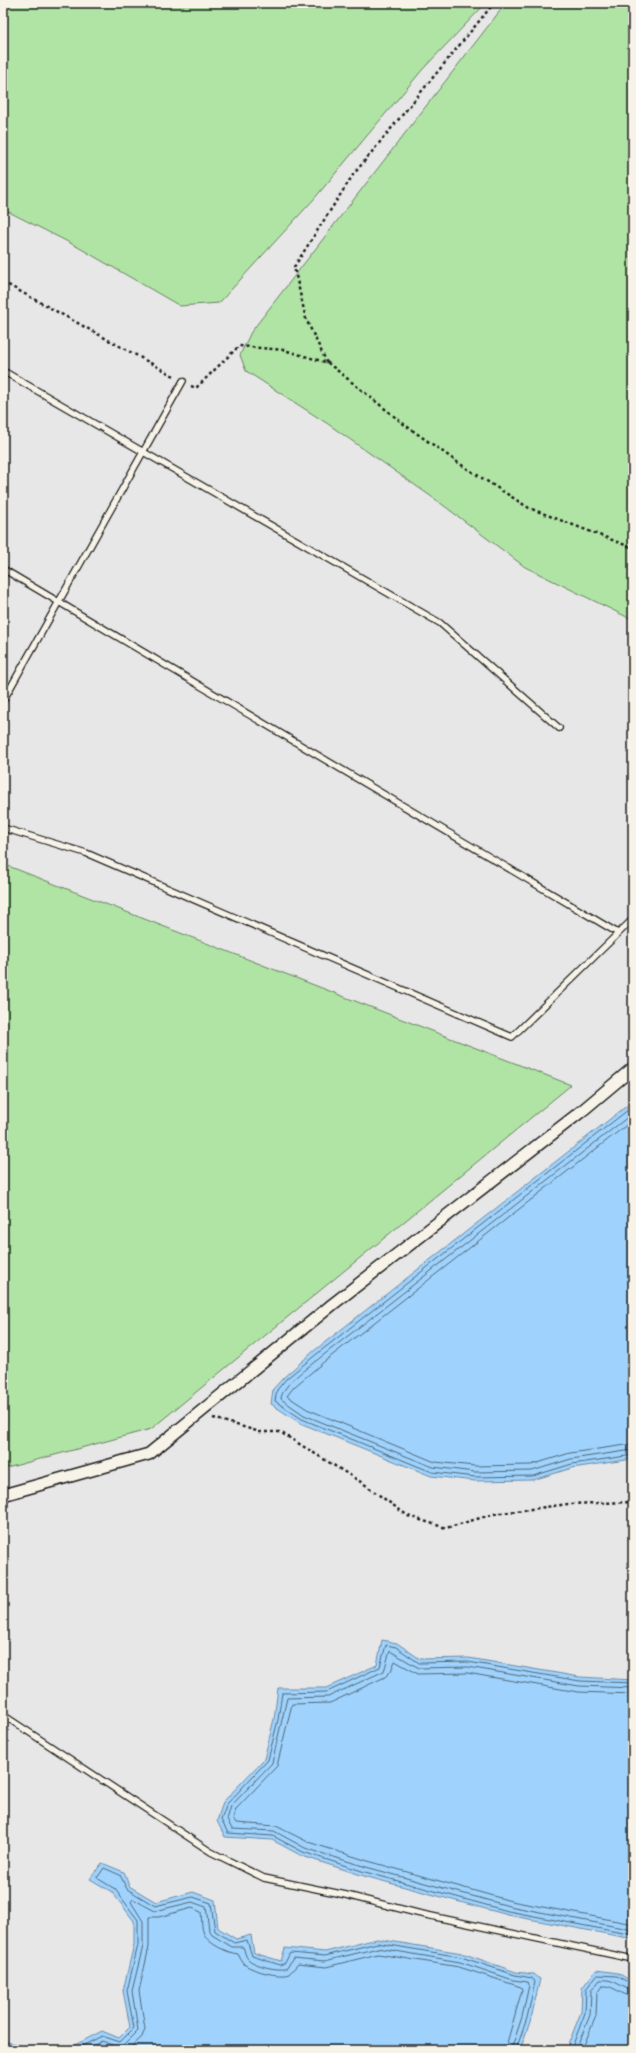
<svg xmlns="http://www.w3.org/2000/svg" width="636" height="2053" font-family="'Playpen Sans',sans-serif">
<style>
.green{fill:#b0e4a5;stroke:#668060}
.water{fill:#9fd3fd;stroke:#6b8aa3}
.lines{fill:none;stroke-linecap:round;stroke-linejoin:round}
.shore{stroke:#506576;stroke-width:1}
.service-casing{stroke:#1c1c1c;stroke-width:8}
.minor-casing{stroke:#1c1c1c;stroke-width:14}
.path{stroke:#1c1c1c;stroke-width:2.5;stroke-dasharray:3 3;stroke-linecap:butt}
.service{stroke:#f7f3e8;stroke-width:5.5}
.minor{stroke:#f7f3e8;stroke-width:11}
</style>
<rect width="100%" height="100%" fill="#e8e7e8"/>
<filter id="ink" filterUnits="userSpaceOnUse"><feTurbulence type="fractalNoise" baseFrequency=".025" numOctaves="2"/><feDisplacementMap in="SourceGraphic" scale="8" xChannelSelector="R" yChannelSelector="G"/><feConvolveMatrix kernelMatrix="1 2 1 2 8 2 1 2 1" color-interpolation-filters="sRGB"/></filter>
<g filter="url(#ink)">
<g class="green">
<path d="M 3,3 L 486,3 L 423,69 L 314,199 L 219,303 L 180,306 L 76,246 L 3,209 Z"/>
<path d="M 506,3 L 633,3 L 633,620 L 525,567 L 439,502 L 328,424 L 246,371 L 240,355 L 251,332 Z"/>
<path d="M 3,864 L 571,1085 L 151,1429 L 3,1469 Z"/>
</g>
<g class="water">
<path d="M 633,1101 L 633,1459 L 572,1468 L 533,1480 L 475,1481 L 431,1476 L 300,1423 L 271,1404 L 273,1389 L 284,1377 L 315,1350 Z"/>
<path d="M 382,1640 L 397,1643 L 420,1659 L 469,1658 L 580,1677 L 633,1680 L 633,1939 L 508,1915 L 364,1876 L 302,1856 L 272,1840 L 225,1837 L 217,1821 L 223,1802 L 264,1759 L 274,1719 L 278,1688 L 326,1688 L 377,1665 Z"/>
<path d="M 102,1863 L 124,1872 L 129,1886 L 156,1902 L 193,1892 L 215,1900 L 218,1928 L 236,1939 L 251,1935 L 254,1953 L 281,1961 L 285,1948 L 325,1952 L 377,1939 L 462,1953 L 516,1972 L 534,1974 L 540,1979 L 531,2019 L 520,2050 L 3,2050 L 3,2041 L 33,2048 L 71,2047 L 102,2031 L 119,2038 L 130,2027 L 123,1991 L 134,1944 L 134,1921 L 112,1892 L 90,1879 Z"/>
<path d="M 596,1970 L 618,1973 L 633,1982 L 633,2050 L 566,2050 L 581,2012 L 582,1988 Z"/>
</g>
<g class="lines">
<g class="shore">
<path d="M 633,1106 L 318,1353 L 286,1379 L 277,1390 L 275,1401 L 302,1419 L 432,1472 L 475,1477 L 533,1476 L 572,1464 L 633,1455"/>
<path d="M 633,1113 L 321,1357 C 310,1366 282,1384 281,1399 L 304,1415 L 433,1467 L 475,1472 L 532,1471 L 571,1459 L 633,1450"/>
<path d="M 633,1120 L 325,1361 L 294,1387 L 287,1396 L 307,1409 L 435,1462 L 475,1466 L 531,1465 L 570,1453 L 633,1444"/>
<path d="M 633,1683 L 580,1681 L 468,1662 L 419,1663 L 396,1647 L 386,1645 L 380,1667 L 327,1692 L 282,1693 L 278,1720 L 268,1760 L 227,1804 L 221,1820 L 228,1833 L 273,1836 L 303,1852 L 365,1872 L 508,1911 L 633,1935"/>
<path d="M 633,1688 L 579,1686 L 468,1667 L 419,1668 L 390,1651 L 384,1671 L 328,1697 L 287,1698 L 272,1763 L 231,1806 L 227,1820 L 232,1829 L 274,1831 L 305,1848 L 366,1867 L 509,1906 L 633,1930"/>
<path d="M 633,1694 L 578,1692 L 467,1673 L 418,1674 L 395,1661 L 391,1671 L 385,1677 L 330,1703 L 292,1704 L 277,1766 L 236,1809 L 233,1819 L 236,1823 L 276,1826 L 308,1842 L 368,1861 L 511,1901 L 633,1924"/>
<path d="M 74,2050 L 102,2036 L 120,2042 L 134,2028 L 127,1991 L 138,1945 L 138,1920 L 115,1889 L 97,1878 L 104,1868 L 120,1875 L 127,1889 L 155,1906 L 193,1897 L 211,1903 L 215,1931 L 234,1943 L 247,1940 L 252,1956 L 280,1965 L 285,1963 L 290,1953 L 325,1956 L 377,1943 L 461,1957 L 515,1975 L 532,1978 L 535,1982 L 527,2018 L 516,2050"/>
<path d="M 85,2050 L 102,2041 L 117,2047 L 122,2046 L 138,2030 L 132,1991 L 143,1946 L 143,1921 L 131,1902 L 133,1899 L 155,1911 L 192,1902 L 206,1907 L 209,1930 L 212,1935 L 232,1947 L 243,1947 C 245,1951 245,1956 248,1959 C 253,1965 280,1972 287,1968 L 293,1958 L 325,1961 L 378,1948 L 460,1962 L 513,1980 L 528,1982 L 529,1985 L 522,2017 L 511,2050"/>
<path d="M 128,2050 L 142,2037 L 145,2029 L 139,1991 L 149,1947 L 149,1917 L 159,1917 L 192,1908 L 201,1912 C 202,1919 201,1927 204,1934 C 208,1944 228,1953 238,1954 C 240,1958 242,1962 245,1965 C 254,1971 280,1978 289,1974 L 298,1964 L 326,1967 L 378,1954 L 459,1967 L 521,1987 L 522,1990 L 505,2050"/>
<path d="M 571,2050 L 585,2013 L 586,1989 L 597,1975 L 617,1976 L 633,1985"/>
<path d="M 576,2050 L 590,2015 L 591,1991 L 600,1980 C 616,1978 621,1989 633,1990"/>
<path d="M 582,2050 L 596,2016 L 597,1993 L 602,1986 C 614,1985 621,1996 633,1996"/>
</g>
<g class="service-casing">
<g id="service">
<path d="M 3,371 L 440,623 L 559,728"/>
<path d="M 3,569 L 618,933"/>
<path d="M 3,701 L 183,381"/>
<path d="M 3,828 L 86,853 L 512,1037 L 633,919"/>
<path d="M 3,1715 L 211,1852 L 264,1878 L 346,1895 L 417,1913 L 633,1959"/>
</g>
</g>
<g class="minor-casing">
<path id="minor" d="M 3,1495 L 149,1454 L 333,1304 L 583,1110 L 633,1068"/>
</g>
<g class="path">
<path d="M 3,282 L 174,376"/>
<path d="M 327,363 L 306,319 L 294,267 L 353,175 L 494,3"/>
<path d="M 191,386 L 196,388 L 239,346 L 284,350 L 328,363 L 405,425 L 460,464 L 529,508 L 633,548"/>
<path d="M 213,1418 L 260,1432 L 280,1432 L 364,1484 L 408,1516 L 446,1528 L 494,1514 L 568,1504 L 633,1502"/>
</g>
<use href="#service" class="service"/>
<use href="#minor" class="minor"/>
</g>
</g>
<rect width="636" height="2053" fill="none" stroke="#f7f3e8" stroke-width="16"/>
<rect x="8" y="8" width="620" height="2037" fill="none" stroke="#1c1c1c" stroke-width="1.5" filter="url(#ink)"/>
</svg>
